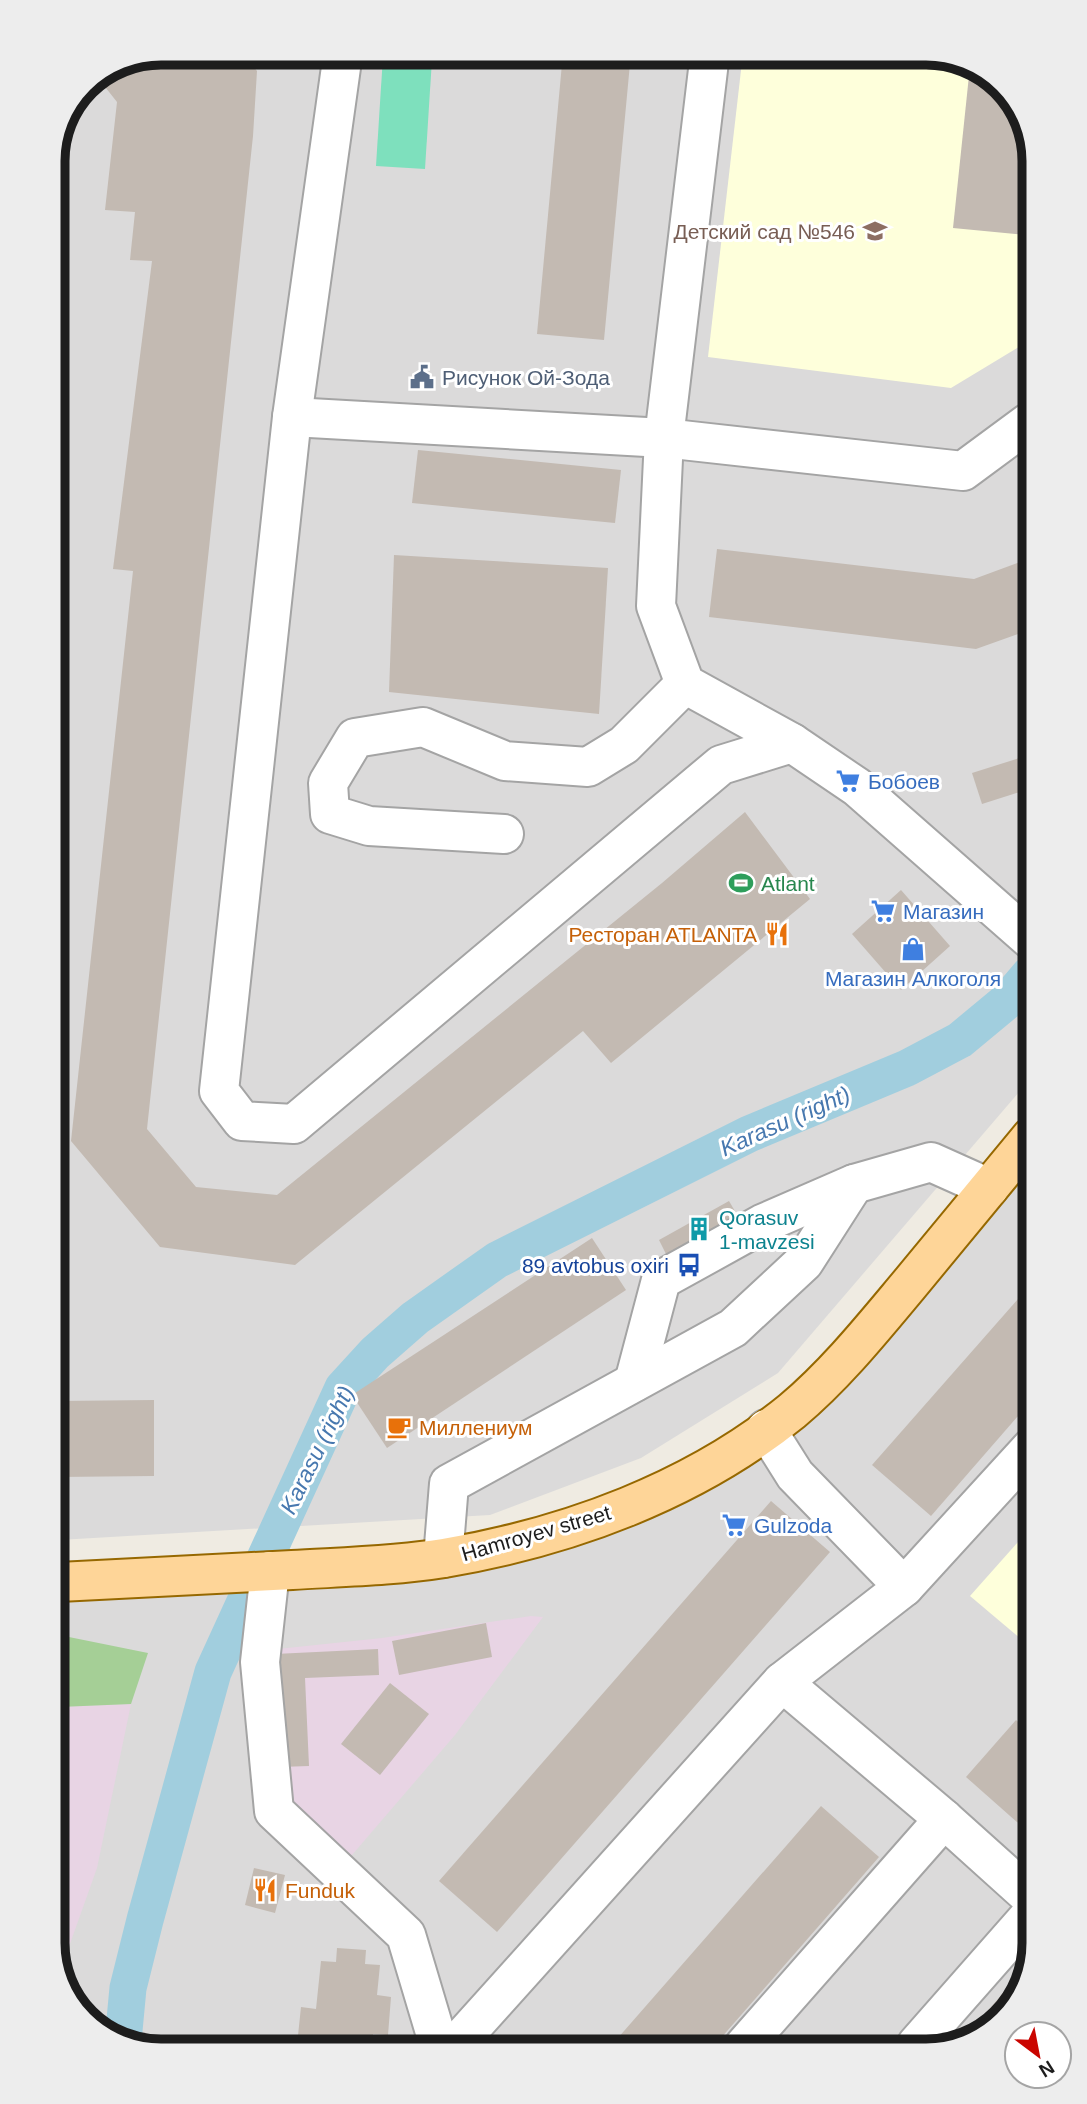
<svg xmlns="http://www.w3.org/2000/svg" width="1087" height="2104" font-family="Helvetica,sans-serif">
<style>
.residential{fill:#dbdada}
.industrial{fill:#e8d4e4}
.education{fill:#feffdb}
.forest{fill:#a5cf96}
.pitch{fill:#7ee0bd}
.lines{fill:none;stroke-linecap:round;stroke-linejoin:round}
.canal{stroke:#a1cede;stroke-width:37}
.building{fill:#c3bab2}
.minor-casing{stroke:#a4a4a4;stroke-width:42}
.major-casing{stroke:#966800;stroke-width:42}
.minor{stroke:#fff;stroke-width:38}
.major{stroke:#fed598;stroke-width:38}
.labels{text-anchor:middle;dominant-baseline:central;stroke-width:6;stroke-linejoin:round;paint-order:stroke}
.education-label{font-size:21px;fill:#785e54;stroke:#fff;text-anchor:end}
.service-label{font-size:21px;fill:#4e5e75;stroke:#fff;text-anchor:start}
.shop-label{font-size:21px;fill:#366cbe;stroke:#fff;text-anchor:start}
.leisure-label{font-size:21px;fill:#27864d;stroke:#fff;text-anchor:start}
.food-label{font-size:21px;fill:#c56008;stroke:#fff;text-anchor:start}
.culture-label{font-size:21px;fill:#0d838f;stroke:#fff;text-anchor:start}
.transit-label{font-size:21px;fill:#164399;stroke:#fff;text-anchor:end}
.street-label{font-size:21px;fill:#1d1d1d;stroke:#fff}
.water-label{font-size:23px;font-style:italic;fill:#4778af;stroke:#fff}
.rim{fill:none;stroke:#1d1d1d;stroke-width:9}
</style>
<rect width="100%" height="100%" fill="#efebe2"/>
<g class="residential">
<path d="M 161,53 L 934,53 L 992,75 L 1026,120 L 1031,1078 L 778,1373 L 641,1458 L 490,1515 L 59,1540 L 53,154 L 84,84 Z"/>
<path d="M 1031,1137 L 1034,1944 L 1016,2004 L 967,2043 L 154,2051 L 100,2033 L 61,1984 L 59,1582 L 443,1558 L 749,1441 Z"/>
</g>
<g class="industrial">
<path d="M 531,1616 L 543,1617 L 455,1735 L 346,1862 L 295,1807 L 275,1767 L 268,1650 L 382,1638 Z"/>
<path d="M 131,1704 L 97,1868 L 61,1969 L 59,1707 Z"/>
</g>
<g class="education">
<path d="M 743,53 L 934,53 L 992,75 L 1026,120 L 1027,342 L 951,388 L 708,357 Z"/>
<path d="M 1033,1525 L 1033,1649 L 970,1596 Z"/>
</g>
<path class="forest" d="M 59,1635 L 148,1653 L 131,1704 L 59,1707 Z"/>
<path class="pitch" d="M 383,56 L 432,59 L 425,169 L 376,166 Z"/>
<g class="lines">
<path class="canal" d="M 123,2041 L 128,1988 L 145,1920 L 213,1672 L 343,1388 L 375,1353 L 415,1318 L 497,1260 L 749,1134 L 907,1068 L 960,1040 L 1007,1001 L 1030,974"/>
</g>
<g class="building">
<path d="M 160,52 L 243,53 L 257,71 L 253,136 L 147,1129 L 196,1187 L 277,1195 L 662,883 L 745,812 L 810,899 L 611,1063 L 583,1031 L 295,1265 L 160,1247 L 71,1141 L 133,571 L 113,569 L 152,261 L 130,260 L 135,212 L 105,210 L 117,102 L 98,78 Z"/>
<path d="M 563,53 L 631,53 L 604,340 L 537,334 Z"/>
<path d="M 970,66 L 992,75 L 1026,120 L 1027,235 L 953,228 Z"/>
<path d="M 418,450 L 621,470 L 615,523 L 412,503 Z"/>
<path d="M 717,549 L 974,579 L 1028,559 L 1029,630 L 976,649 L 709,617 Z"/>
<path d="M 394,555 L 608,568 L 599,714 L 389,692 Z"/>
<path d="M 1029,755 L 1029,789 L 982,804 L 972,773 Z"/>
<path d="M 901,890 L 950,946 L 901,990 L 852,934 Z"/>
<path d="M 729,1201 L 739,1218 L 668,1258 L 659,1240 Z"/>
<path d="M 592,1238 L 626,1290 L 387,1448 L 352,1395 Z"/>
<path d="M 1032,1283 L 1032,1400 L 931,1516 L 872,1465 Z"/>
<path d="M 154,1400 L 154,1476 L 58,1477 L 58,1401 Z"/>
<path d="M 771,1501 L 830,1552 L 497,1932 L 439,1881 Z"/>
<path d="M 486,1623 L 492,1657 L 399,1675 L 392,1641 Z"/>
<path d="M 378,1649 L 379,1675 L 305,1678 L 309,1766 L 280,1767 L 275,1654 Z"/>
<path d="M 390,1683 L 429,1714 L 380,1775 L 341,1744 Z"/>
<path d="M 1016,1720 L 1034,1736 L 1034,1837 L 966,1777 Z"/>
<path d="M 821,1806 L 879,1857 L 714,2046 L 610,2047 Z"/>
<path d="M 254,1868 L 285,1875 L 275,1913 L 245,1905 Z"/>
<path d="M 337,1948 L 366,1950 L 365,1964 L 380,1965 L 377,1995 L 391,1997 L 388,2035 L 373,2034 L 372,2049 L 312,2050 L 313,2046 L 297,2045 L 301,2007 L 316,2009 L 321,1961 L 336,1962 Z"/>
<path d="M 1016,1978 L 1022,1983 L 1016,2004 L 967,2043 L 959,2044 Z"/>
</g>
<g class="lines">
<g class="minor-casing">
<g id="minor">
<path d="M 343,53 L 292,417 L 219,1091 L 242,1121 L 294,1124 L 721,765 L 792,743 L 857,787 L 1030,939"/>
<path d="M 710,53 L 664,438 L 656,606 L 685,684 L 792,743"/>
<path d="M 292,417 L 664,438 L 963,471 L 1028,423"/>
<path d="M 504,834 L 369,826 L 330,814 L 328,783 L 355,738 L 423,727 L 505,761 L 588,767 L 624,745 L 685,684"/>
<path d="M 634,1382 L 661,1280 L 762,1224 L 854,1184 L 931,1162 L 989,1188"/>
<path d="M 766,1429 L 795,1475 L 904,1587 L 782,1682 L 944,1819 L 1034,1900"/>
<path d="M 443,1558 L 449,1484 L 733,1328 L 804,1262 L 854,1184"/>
<path d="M 270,1571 L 260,1662 L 274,1811 L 406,1935 L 440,2049"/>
<path d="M 904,1587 L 1032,1447"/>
<path d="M 917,2044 L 1034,1911"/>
<path d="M 744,2046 L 944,1819"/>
<path d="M 453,2048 L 782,1682"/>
</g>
</g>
<g class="major-casing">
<path id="major" d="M 59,1582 C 136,1578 214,1574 292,1570 C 342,1567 394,1566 444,1558 C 568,1537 694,1491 792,1411 C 835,1375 872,1329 908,1286 C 949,1237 990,1187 1031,1137"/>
</g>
<use href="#minor" class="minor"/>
<use href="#major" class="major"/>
</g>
<defs>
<g id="school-bare" transform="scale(1.89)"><path d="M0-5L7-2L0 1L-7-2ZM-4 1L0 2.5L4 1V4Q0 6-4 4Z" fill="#8d6e63" stroke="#fff" stroke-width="2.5" paint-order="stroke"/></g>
<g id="civic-bare" transform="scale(1.89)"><path d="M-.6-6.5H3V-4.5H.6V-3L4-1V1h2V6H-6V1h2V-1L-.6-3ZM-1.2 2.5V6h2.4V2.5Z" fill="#5c6f8a" stroke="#fff" stroke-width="2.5" paint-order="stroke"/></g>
<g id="supermarket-bare" transform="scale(1.89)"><path d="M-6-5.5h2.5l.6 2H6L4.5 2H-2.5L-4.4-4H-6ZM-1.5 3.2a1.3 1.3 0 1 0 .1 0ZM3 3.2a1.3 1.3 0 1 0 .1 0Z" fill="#3f7fe0" stroke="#fff" stroke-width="2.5" paint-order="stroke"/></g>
<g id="stadium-bare" transform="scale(1.89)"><path d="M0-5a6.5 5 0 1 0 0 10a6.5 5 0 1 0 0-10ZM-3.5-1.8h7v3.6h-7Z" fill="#2e9e5b" stroke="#fff" stroke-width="2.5" paint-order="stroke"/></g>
<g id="restaurant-bare" transform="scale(1.89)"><path d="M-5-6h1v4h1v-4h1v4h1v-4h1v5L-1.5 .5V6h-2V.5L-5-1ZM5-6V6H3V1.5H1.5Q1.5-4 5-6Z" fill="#e8710a" stroke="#fff" stroke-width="2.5" paint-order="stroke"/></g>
<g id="shop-bare" transform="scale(1.89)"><path d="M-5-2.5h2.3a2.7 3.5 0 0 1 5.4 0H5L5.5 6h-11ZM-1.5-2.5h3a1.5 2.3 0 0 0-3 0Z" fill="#3f7fe0" stroke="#fff" stroke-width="2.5" paint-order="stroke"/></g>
<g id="building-bare" transform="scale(1.89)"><path d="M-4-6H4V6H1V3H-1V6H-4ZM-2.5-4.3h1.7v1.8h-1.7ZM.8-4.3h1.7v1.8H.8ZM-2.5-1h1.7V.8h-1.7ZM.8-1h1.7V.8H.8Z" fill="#0f9aa8" stroke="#fff" stroke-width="2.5" paint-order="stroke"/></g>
<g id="bus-bare" transform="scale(1.89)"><path d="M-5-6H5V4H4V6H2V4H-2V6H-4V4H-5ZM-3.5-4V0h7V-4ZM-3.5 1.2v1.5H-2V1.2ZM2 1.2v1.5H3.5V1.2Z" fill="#1a4fb4" stroke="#fff" stroke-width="2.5" paint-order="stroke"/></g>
<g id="cafe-bare" transform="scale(1.89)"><path d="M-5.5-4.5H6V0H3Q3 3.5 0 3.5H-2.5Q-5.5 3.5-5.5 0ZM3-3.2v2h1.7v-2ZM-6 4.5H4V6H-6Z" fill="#e8710a" stroke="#fff" stroke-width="2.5" paint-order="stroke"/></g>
</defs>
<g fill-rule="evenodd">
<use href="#school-bare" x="875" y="231"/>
<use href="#civic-bare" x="422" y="377"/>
<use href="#supermarket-bare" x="848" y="781"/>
<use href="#stadium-bare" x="741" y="883"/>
<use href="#supermarket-bare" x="883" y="911"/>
<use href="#restaurant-bare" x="777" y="934"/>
<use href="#shop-bare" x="913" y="949"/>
<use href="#building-bare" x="699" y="1229"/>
<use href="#bus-bare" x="689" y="1265"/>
<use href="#cafe-bare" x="399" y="1427"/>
<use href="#supermarket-bare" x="734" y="1525"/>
<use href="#restaurant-bare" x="265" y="1890"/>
</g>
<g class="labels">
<g class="education-label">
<text x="855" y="231">Детский сад №546</text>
</g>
<g class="service-label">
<text x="442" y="377">Рисунок Ой-Зода</text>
</g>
<g class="shop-label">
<text x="868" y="781">Бобоев</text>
<text x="903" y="911">Магазин</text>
<text x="913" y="978" text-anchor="middle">Магазин Алкоголя</text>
<text x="754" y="1525">Gulzoda</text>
</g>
<g class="leisure-label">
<text x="761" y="883">Atlant</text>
</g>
<g class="food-label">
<text x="757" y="934" text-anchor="end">Ресторан ATLANTA</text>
<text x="419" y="1427">Миллениум</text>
<text x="285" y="1890">Funduk</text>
</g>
<g class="culture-label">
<text x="719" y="1217">Qorasuv<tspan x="719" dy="24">1-mavzesi</tspan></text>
</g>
<g class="transit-label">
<text x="669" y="1265">89 avtobus oxiri</text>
</g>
<g class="street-label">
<text transform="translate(536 1533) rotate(-16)">Hamroyev street</text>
</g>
<g class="water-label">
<text transform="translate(785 1121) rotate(-24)">Karasu (right)</text>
<text transform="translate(317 1450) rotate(-64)">Karasu (right)</text>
</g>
</g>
<path d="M0 0H1087V2104H0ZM161 65H926A96 96 0 0 1 1022 161V1943A96 96 0 0 1 926 2039H161A96 96 0 0 1 65 1943V161A96 96 0 0 1 161 65Z" fill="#ededed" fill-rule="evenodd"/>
<path class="rim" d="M161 65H926A96 96 0 0 1 1022 161V1943A96 96 0 0 1 926 2039H161A96 96 0 0 1 65 1943V161A96 96 0 0 1 161 65Z"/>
<g transform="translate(1038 2055) rotate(148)"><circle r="33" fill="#ffffff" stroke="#a5a5a5" stroke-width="2"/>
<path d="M0-5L12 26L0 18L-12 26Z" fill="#ca0500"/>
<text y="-10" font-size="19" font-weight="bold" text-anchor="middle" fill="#1d1d1d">N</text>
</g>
</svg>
